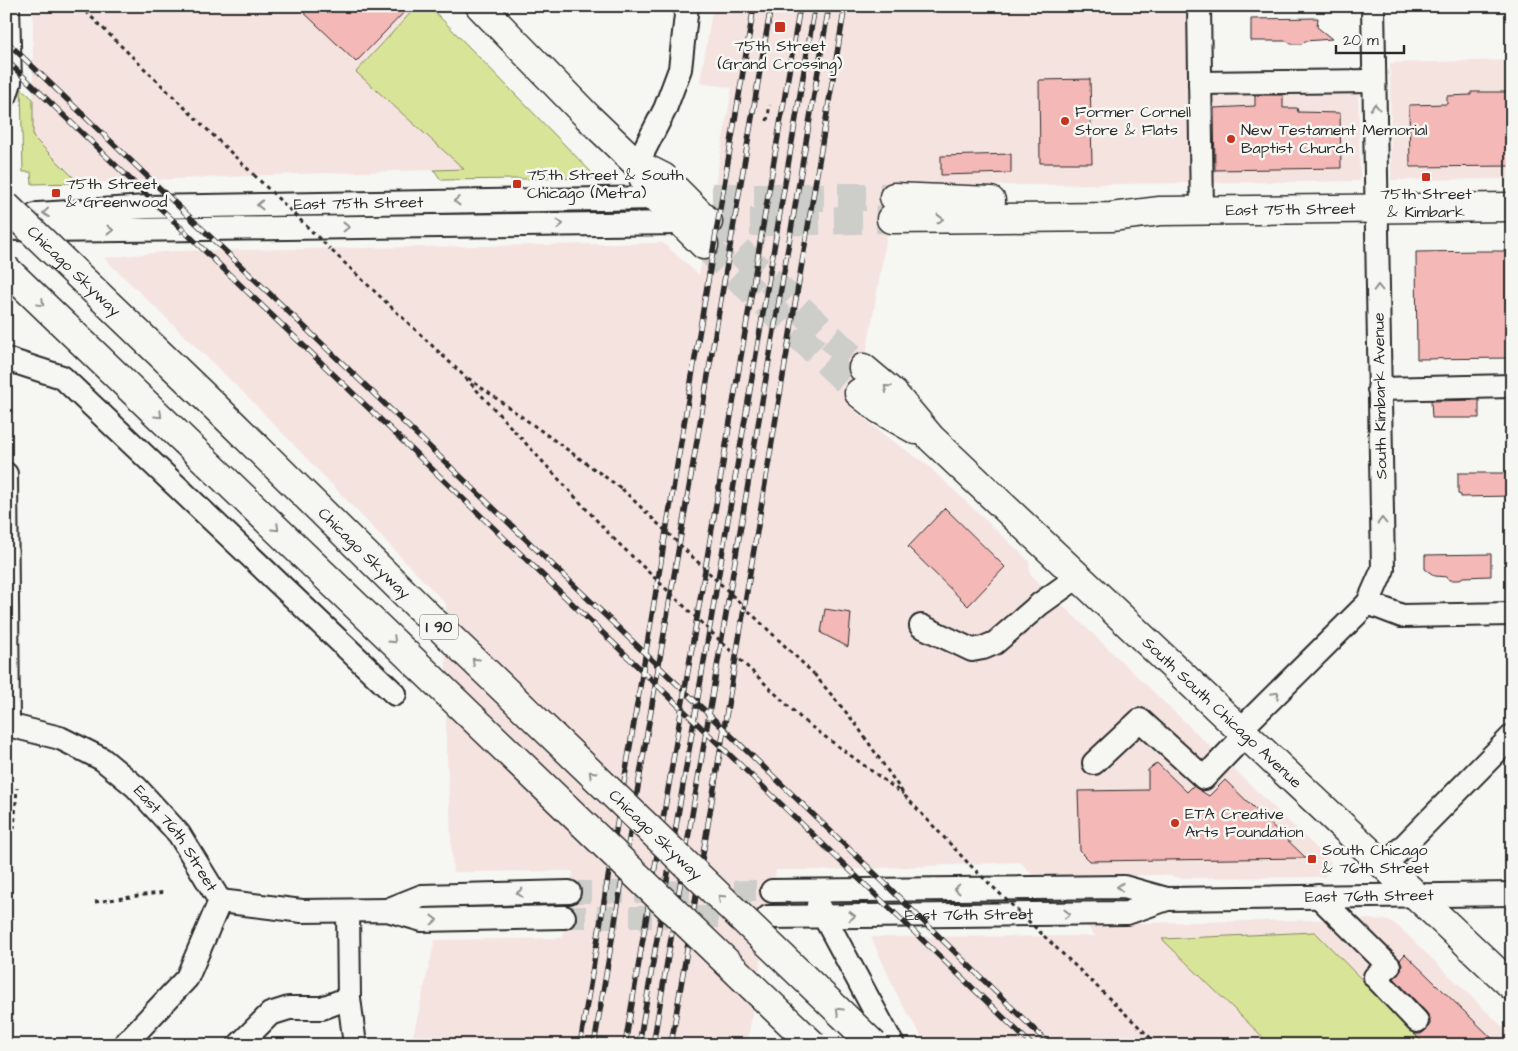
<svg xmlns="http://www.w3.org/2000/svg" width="1518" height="1051" font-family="'Architects Daughter',sans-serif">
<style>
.built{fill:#f5e3e0}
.green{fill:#d8e497;stroke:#828861}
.building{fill:#f4b8b6;stroke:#2b2b2b}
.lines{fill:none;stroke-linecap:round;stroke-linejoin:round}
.minor-tunnel{stroke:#cdcdca;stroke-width:22;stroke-dasharray:22 11;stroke-linecap:butt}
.major-tunnel{stroke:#cdcdca;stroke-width:28;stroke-dasharray:28 14;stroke-linecap:butt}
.minor-casing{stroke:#2b2b2b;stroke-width:26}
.major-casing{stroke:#2b2b2b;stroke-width:31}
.path{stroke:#2b2b2b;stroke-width:3;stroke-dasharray:4 4;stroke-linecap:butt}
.minor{stroke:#f6f6f2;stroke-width:22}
.major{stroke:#f6f6f2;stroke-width:28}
.rail-casing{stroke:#2b2b2b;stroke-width:5.5}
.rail{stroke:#f6f6f2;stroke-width:4;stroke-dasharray:11;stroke-linecap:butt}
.highway-bridge-casing{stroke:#2b2b2b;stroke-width:31;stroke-linecap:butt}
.path-bridge{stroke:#2b2b2b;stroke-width:3;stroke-dasharray:4 4;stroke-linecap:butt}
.highway-bridge{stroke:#f6f6f2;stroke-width:28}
.oneway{stroke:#90908e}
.poi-dot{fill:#c8321e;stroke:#f6f6f2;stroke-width:2}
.labels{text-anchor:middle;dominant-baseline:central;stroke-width:5;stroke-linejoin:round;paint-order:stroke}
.shield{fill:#f6f6f2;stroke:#686867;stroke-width:1}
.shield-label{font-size:15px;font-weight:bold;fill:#2b2b2b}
.poi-label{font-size:16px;fill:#2b2b2b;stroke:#f6f6f2;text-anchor:start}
.street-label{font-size:16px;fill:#2b2b2b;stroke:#f6f6f2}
</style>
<rect width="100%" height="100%" fill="#f6f6f2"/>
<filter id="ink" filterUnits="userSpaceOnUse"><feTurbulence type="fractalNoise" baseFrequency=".02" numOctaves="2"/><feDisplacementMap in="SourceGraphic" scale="10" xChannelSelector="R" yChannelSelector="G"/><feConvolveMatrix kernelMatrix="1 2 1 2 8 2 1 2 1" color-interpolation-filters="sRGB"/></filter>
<g filter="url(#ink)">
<g class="built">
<path d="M 33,6 L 417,6 L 356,72 L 465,169 L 295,174 L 79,183 L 33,137 Z"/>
<path d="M 713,6 L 1198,6 L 1200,83 L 1358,81 L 1360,181 L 940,186 L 896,183 L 856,412 L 888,438 L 926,464 L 1029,561 L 1030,574 L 1331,862 L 1329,871 L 1324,877 L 1180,878 L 1165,875 L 1035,877 L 1020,862 L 833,870 L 776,870 L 747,1045 L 411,1045 L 435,940 L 562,938 L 573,871 L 453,872 L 446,739 L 446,604 L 251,400 L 104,258 L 174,251 L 663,243 L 699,275 L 732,88 L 700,82 Z"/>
<path d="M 1512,60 L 1512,179 L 1391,180 L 1390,63 Z"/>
<path d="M 1366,919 L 1384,920 L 1392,922 L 1400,928 L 1512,1036 L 1512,1045 L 1426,1045 L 1315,932 L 1163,939 L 1271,1045 L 927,1045 L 900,1001 L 871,937 L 1095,936 L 1086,924 Z"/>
</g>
<g class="green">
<path d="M 417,6 L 429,6 L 597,178 L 441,180 L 434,170 L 464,169 L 356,72 Z"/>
<path d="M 21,88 L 33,99 L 33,137 L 79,183 L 32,184 L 31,172 L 23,172 Z"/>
<path d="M 1315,932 L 1426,1045 L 1271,1045 L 1162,939 Z"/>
</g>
<g class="building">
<path d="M 297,6 L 410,6 L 356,62 Z"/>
<path d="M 1318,18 L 1317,27 L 1332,39 L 1305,41 L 1302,44 L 1291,44 L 1287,41 L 1251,41 L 1251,19 Z"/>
<path d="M 1090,79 L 1092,163 L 1040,163 L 1039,80 Z"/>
<path d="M 1471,92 L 1512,92 L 1512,166 L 1410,167 L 1409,105 L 1447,104 L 1447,96 L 1471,95 Z"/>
<path d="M 1255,95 L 1283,95 L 1283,108 L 1297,108 L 1298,112 L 1340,113 L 1341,168 L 1215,170 L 1214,108 L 1255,106 Z"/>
<path d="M 1011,154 L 1011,173 L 941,175 L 941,156 Z"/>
<path d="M 1481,251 L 1512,251 L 1512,358 L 1417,359 L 1416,252 Z"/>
<path d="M 1479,400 L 1479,418 L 1432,418 L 1431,401 Z"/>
<path d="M 1458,473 L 1512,473 L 1512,496 L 1461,497 L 1461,495 L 1458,494 Z"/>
<path d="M 945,508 L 1005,567 L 968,606 L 908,547 Z"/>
<path d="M 1491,554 L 1491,576 L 1463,577 L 1459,580 L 1449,580 L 1447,577 L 1435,576 L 1425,569 L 1425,555 Z"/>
<path d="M 825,609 L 851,613 L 848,647 L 821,633 Z"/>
<path d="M 1157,763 L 1187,792 L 1193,786 L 1209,796 L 1225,780 L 1306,858 L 1090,861 L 1080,851 L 1078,791 L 1148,790 L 1148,770 Z"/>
<path d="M 1405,954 L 1499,1045 L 1426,1045 L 1414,1034 L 1421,1034 L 1426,1030 L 1430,1024 L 1430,1018 L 1426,1012 L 1394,978 L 1401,971 L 1402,964 L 1400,960 Z"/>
</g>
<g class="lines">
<g class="minor-tunnel">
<path d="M 569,892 L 772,891"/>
<path d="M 564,917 L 751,917"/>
</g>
<g class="major-tunnel">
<path d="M 712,197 L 894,197"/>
<path d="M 708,222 L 863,368"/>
<path d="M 708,222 L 771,222 L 891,219"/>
<path d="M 704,245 L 859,393"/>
</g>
<g class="minor-casing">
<g id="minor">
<path d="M 1199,6 L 1202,211"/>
<path d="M 1200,83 L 1374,81"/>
<path d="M 6,95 L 10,82 L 8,6"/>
<path d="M 637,164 L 665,109 L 680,69 L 687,6"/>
<path id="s1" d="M 7,226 L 38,214 L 147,207 L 657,198"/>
<path d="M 6,228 L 42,231 L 682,223"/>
<path d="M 6,359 L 62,377 L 395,694"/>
<path d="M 1379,389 L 1512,386"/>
<path d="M 6,474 L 8,725"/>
<path d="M 1368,603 L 1402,616 L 1512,614"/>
<path d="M 921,626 L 972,650 L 983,648 L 995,643 L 1040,604 L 1079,576"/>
<path id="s2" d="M 6,726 L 8,725 L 60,738 L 102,759 L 136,787 L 179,834 L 220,901"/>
<path d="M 1241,729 L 1368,603 L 1383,569 L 1373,6"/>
<path d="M 1094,763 L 1140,720 L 1204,778 L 1246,734"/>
<path d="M 1385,865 L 1512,736"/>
<path id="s3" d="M 772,891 L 1124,887 L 1167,899 L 1512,894"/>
<path d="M 1318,896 L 1389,966 L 1375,977 L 1417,1021"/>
<path d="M 220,901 L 302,911 L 387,910 L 422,920 L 564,917"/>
<path d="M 818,905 L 893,1045"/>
<path d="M 387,910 L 422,896 L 569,892"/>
<path d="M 348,911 L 349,998 L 355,1045"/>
<path id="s4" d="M 768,917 L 1127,913 L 1167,899"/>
<path d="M 124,1045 L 187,978 L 220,901"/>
<path d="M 239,1045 L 270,1014 L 289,1008 L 322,1008 L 349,998"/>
</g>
</g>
<g class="major-casing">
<g id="major">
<path d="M 480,6 L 588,117 L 637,164 L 663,177 L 708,222"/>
<path d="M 637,164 L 649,190 L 704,245"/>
<path d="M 894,197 L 991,201"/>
<path id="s5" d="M 891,219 L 1111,217 L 1160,211 L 1512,207"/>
<path id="s6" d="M 863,368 L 894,394 L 931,438 L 1512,986"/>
<path d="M 859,393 L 879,409 L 916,430"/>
</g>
</g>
<g class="path">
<path d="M 80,6 L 254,175"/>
<path d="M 767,121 L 770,105"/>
<path d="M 332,251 L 461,373 L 613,538"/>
<path d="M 468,378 L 622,489"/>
<path d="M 814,674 L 855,723 L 905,796 L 970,865"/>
<path d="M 805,722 L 903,794"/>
<path d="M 14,829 L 17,788"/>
<path d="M 95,902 L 166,892"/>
<path d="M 1044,936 L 1158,1045"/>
</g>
<use href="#minor" class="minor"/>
<use href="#major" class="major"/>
<g class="rail-casing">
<g id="rail">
<path d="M 6,41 L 870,869 L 1050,1045"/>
<path d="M 6,60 L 1032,1045"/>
<path d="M 580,1045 L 754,6"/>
<path d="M 594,1045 L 771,6"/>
<path d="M 625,1045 L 800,6"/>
<path d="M 639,1045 L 815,6"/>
<path d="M 653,1045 L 829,6"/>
<path d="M 671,1045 L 845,6"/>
</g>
</g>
<use href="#rail" class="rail"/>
<g class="highway-bridge-casing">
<g id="highway-bridge">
<path id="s7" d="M 6,206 L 230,421 L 431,619 L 874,1045"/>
<path d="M 6,269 L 813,1045"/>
</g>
</g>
<g class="path-bridge">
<path d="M 254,175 L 330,249"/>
<path d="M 622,489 L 814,674"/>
<path d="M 613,538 L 805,722"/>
<path d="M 970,865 L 1044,936"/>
</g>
<use href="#highway-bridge" class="highway-bridge"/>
</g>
<defs><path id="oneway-chevron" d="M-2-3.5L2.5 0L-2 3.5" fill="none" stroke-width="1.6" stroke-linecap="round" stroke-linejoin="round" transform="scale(1.25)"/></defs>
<g class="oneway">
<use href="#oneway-chevron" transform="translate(1375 107) rotate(-91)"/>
<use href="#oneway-chevron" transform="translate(457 201) rotate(179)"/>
<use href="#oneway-chevron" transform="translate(260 205) rotate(179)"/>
<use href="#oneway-chevron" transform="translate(46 213) rotate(176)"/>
<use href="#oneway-chevron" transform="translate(940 219)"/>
<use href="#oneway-chevron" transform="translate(560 224) rotate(-1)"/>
<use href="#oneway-chevron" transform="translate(346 227) rotate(-1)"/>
<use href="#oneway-chevron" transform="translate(183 229) rotate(-1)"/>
<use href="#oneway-chevron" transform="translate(110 230)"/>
<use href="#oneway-chevron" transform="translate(1378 288) rotate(-91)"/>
<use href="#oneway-chevron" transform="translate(41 303) rotate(44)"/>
<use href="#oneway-chevron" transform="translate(887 388) rotate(-140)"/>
<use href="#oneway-chevron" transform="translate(159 415) rotate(44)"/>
<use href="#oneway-chevron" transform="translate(1382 521) rotate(-91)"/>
<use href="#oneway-chevron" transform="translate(276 528) rotate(44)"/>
<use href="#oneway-chevron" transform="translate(393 640) rotate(44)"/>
<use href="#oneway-chevron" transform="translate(475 661) rotate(-136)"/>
<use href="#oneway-chevron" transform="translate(1276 695) rotate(-45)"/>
<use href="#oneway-chevron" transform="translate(592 774) rotate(-136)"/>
<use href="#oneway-chevron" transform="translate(1120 887) rotate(-176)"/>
<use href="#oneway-chevron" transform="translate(957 889) rotate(179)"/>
<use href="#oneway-chevron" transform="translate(520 893) rotate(178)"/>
<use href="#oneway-chevron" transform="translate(721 898) rotate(-136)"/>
<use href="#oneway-chevron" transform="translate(1067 914) rotate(-1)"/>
<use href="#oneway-chevron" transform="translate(852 916) rotate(-1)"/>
<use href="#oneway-chevron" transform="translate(434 920) rotate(-1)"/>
<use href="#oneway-chevron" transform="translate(839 1011) rotate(-136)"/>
</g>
</g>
<g class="poi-dot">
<rect x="774" y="21" width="12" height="12" rx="2.5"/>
<circle cx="1065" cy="121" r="5"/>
<circle cx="1231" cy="139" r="5"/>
<rect x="1421" y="172" width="10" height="10" rx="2.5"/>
<rect x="512" y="179" width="10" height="10" rx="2.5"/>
<rect x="51" y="188" width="10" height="10" rx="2.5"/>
<circle cx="1175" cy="823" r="5"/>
<rect x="1307" y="854" width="10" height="10" rx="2.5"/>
</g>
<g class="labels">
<rect class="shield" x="420" y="614.5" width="38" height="25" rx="4"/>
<g class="shield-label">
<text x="439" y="627">I 90</text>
</g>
<g class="poi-label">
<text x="780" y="46" text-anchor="middle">75th Street<tspan x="780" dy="18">(Grand Crossing)</tspan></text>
<text x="1075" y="112">Former Cornell<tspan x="1075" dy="18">Store &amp; Flats</tspan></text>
<text x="1241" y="130">New Testament Memorial<tspan x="1241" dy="18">Baptist Church</tspan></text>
<text x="527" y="175">75th Street &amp; South<tspan x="527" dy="18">Chicago (Metra)</tspan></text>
<text x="66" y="184">75th Street<tspan x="66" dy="18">&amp; Greenwood</tspan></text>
<text x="1426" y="194" text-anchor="middle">75th Street<tspan x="1426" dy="18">&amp; Kimbark</tspan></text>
<text x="1185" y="814">ETA Creative<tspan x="1185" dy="18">Arts Foundation</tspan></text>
<text x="1322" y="850">South Chicago<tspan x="1322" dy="18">&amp; 76th Street</tspan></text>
</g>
<g class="street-label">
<text stroke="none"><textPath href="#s1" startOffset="354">East 75th Street</textPath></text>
<text stroke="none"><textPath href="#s5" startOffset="400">East 75th Street</textPath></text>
<text stroke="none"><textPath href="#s7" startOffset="94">Chicago Skyway</textPath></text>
<text transform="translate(1380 396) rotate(-91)">South Kimbark Avenue</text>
<text stroke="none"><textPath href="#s7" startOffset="499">Chicago Skyway</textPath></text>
<text stroke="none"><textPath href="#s6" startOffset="498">South South Chicago Avenue</textPath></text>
<text stroke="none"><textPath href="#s7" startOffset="904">Chicago Skyway</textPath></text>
<text stroke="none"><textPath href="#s2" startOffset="212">East 76th Street</textPath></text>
<text stroke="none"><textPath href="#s3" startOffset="599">East 76th Street</textPath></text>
<text stroke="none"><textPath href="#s4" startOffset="201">East 76th Street</textPath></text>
</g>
</g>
<rect width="1518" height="1051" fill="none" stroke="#f6f6f2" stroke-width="25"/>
<rect x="12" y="12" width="1493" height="1026" fill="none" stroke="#2b2b2b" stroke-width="2" filter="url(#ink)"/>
<path d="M1336 45v8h68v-8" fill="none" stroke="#2b2b2b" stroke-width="2.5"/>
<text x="1343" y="45" font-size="15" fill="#2b2b2b" stroke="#f6f6f2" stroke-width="4" paint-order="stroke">20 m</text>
</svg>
